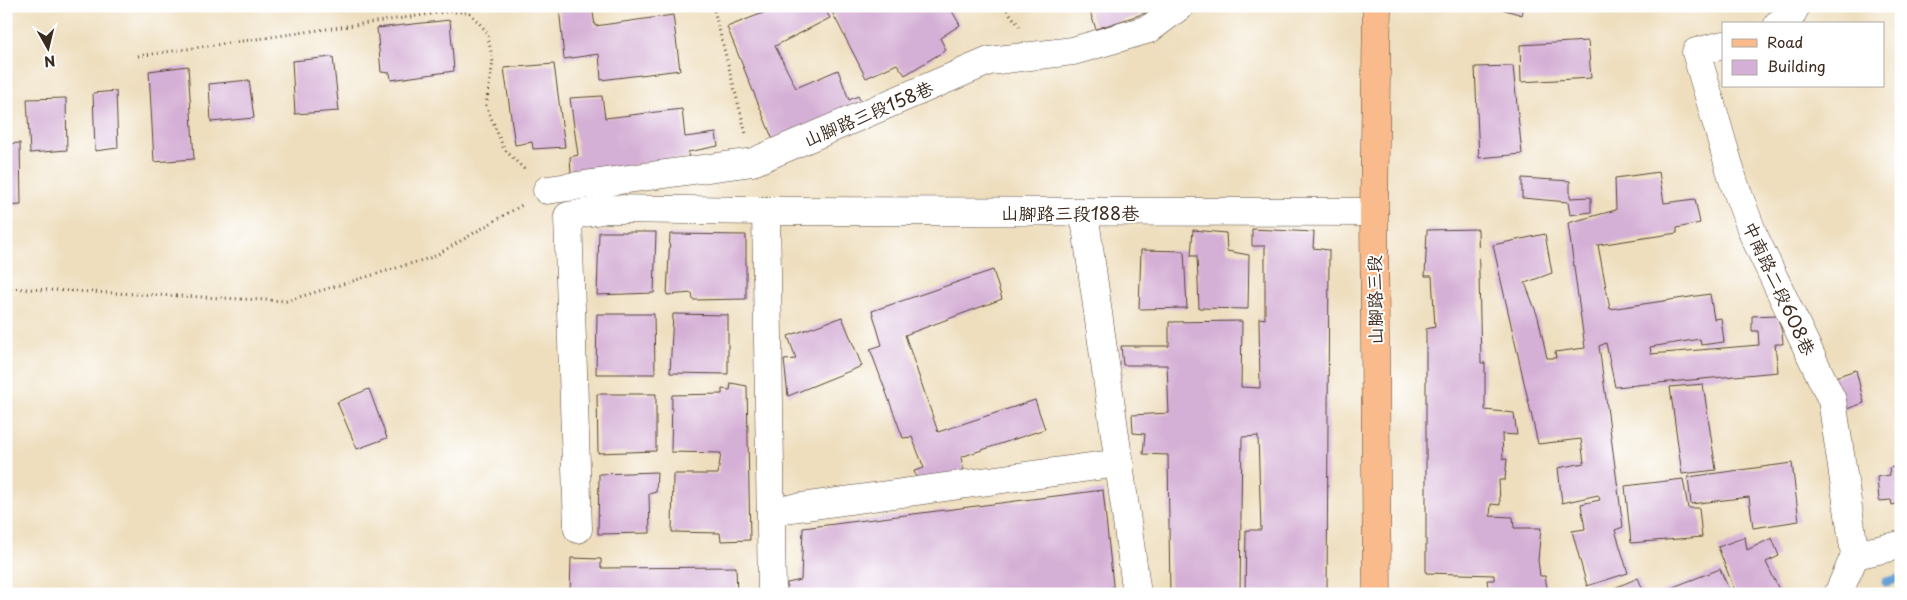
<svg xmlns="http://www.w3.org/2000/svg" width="1907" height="600" font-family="'Playpen Sans','LXGW WenKai TC',sans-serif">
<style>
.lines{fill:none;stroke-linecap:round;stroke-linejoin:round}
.stream{stroke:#649fd4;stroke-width:9}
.building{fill:#d5b0d6}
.minor-casing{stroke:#564536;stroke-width:29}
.major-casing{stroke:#564536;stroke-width:29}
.path{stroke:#564536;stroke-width:3;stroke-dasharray:1 4;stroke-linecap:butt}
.minor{stroke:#fff;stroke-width:28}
.major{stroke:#fabb8c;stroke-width:28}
.labels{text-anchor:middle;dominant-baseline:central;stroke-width:4;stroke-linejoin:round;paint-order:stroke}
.street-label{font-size:18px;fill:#3b2a1e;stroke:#fff}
</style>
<rect width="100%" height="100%" fill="#fff"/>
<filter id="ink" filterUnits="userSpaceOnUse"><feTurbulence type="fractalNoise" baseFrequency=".02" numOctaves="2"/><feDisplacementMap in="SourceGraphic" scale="10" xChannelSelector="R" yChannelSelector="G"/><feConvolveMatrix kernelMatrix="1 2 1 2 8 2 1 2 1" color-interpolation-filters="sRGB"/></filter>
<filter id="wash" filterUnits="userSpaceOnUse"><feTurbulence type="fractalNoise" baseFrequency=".0096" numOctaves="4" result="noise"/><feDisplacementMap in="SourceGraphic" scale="20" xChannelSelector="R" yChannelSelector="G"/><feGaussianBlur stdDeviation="1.12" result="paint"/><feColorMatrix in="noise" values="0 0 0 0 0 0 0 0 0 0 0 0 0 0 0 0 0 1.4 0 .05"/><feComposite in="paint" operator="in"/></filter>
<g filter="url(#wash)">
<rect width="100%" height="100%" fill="#eedebe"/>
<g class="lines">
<path class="stream" d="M 1886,582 L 1901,578"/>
</g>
<g id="blocks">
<g class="building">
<path d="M 559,6 L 592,6 L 595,26 L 673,15 L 680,70 L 601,80 L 599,54 L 564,59 Z"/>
<path d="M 781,6 L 823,6 L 830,18 L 775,46 L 796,88 L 838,70 L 849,100 L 858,96 L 862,104 L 775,145 L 727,27 Z"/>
<path d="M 829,6 L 949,6 L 960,25 L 940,38 L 946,50 L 905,75 L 897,64 L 866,78 Z"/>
<path d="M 1088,6 L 1164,6 L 1164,7 L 1096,29 Z"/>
<path d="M 1492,6 L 1524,6 L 1522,15 Z"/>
<path d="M 450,20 L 454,71 L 391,80 L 390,73 L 381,72 L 377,28 Z"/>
<path d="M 1588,41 L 1591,78 L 1521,82 L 1520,45 Z"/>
<path d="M 333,57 L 339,111 L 295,114 L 292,61 Z"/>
<path d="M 554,64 L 565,147 L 533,149 L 532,142 L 515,145 L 504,68 Z"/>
<path d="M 188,66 L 194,159 L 154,162 L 149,71 Z"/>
<path d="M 1513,66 L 1522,154 L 1479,158 L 1475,67 Z"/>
<path d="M 249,80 L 254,118 L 211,122 L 209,84 Z"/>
<path d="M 116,91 L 118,148 L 95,151 L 93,93 Z"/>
<path d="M 602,96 L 605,118 L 682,109 L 685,137 L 716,133 L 718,146 L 688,152 L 689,158 L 571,174 L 570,157 L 578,155 L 570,98 Z"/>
<path d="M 66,98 L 67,150 L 30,153 L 27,99 Z"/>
<path d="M 20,143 L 21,205 L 6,206 L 6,144 Z"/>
<path d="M 1659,172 L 1664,203 L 1695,199 L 1700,223 L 1677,228 L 1677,233 L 1598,245 L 1610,309 L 1710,294 L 1714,319 L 1721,318 L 1724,342 L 1701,345 L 1700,339 L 1650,347 L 1651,354 L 1759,345 L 1758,331 L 1752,331 L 1752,316 L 1777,315 L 1782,332 L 1783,344 L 1775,344 L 1778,372 L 1615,387 L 1606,343 L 1599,346 L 1623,527 L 1615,530 L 1628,573 L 1587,586 L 1572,531 L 1585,529 L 1581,504 L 1600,500 L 1598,495 L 1562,503 L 1558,468 L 1584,463 L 1581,439 L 1538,444 L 1493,245 L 1545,234 L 1552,273 L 1525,283 L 1538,317 L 1547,358 L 1556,358 L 1555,352 L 1585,348 L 1568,223 L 1616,210 L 1615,178 Z"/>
<path d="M 1522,178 L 1570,181 L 1570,198 L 1591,197 L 1591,212 L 1570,215 L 1568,202 L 1522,198 Z"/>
<path d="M 1252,229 L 1314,232 L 1313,248 L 1329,250 L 1327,594 L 1245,594 L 1246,530 L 1261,530 L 1258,436 L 1242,437 L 1240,594 L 1170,594 L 1168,455 L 1143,454 L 1145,434 L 1133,433 L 1132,415 L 1169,413 L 1167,365 L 1123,365 L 1121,346 L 1169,346 L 1169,322 L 1242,321 L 1241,387 L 1260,388 L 1259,318 L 1265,319 L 1265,246 L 1252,246 Z"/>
<path d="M 1478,229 L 1481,363 L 1485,363 L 1485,410 L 1514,413 L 1517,435 L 1502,434 L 1503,459 L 1507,459 L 1505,480 L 1499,480 L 1500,505 L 1491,504 L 1490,516 L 1513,517 L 1514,528 L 1541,528 L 1538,560 L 1540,576 L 1545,576 L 1548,594 L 1489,594 L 1487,580 L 1494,580 L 1494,575 L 1426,573 L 1426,329 L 1435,327 L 1432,276 L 1425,276 L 1427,230 Z"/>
<path d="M 1193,230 L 1226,233 L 1227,251 L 1249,255 L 1248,309 L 1199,308 L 1197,256 L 1191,256 Z"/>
<path d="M 599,232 L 656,232 L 654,293 L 597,295 Z"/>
<path d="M 670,234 L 746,235 L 746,299 L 693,300 L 692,293 L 667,295 Z"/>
<path d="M 1141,250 L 1184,251 L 1187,308 L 1139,309 Z"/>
<path d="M 993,270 L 1002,299 L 905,335 L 938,432 L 1035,400 L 1045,429 L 961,457 L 965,477 L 918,482 L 914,471 L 924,468 L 912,437 L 903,438 L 870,349 L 882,345 L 872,311 Z"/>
<path d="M 597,314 L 654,314 L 655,374 L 596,374 Z"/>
<path d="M 673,314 L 728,315 L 728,374 L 670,373 Z"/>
<path d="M 842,317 L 862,366 L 788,396 L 784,360 L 796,359 L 788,336 Z"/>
<path d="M 1856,370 L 1864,403 L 1841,411 L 1832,378 Z"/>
<path d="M 731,383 L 747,386 L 750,540 L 721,541 L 720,533 L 672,532 L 673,474 L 718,474 L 721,453 L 671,452 L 672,395 L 722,394 L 722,389 L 730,390 Z"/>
<path d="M 1703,384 L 1716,470 L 1682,474 L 1670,387 Z"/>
<path d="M 369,389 L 387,438 L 357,449 L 337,402 Z"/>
<path d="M 597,394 L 656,394 L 656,451 L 598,453 Z"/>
<path d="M 1792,463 L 1799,521 L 1753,528 L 1749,497 L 1691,504 L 1688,477 Z"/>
<path d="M 1901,466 L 1901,503 L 1892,505 L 1891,500 L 1879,501 L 1877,477 L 1890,475 L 1889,468 Z"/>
<path d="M 657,472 L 656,492 L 649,494 L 650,533 L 598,534 L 599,474 Z"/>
<path d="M 1683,479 L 1688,508 L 1699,508 L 1702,537 L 1631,543 L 1625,486 Z"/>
<path d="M 1103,490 L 1114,594 L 787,594 L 787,583 L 801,580 L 803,528 Z"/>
<path d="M 1745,537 L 1747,550 L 1772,538 L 1779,556 L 1766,562 L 1781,594 L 1736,594 L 1718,547 Z"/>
<path d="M 571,558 L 601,559 L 601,568 L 736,567 L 737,594 L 570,594 Z"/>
<path d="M 1720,569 L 1731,594 L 1655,594 Z"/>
<path d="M 1638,578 L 1645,594 L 1605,594 L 1605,592 Z"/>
</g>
</g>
</g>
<g filter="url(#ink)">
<use href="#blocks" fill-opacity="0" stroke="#564536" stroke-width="1"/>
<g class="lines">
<g class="minor-casing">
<g id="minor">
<path d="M 1778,24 L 1790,18 L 1796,6"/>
<path d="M 1723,45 L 1696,52 L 1734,183 L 1753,234 L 1832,400 L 1855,555"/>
<path d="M 547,190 L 753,162 L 989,61 L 1073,51 L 1149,29 L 1180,6"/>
<path d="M 766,211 L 772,594"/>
<path d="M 1084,212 L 1137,594"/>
<path d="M 771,511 L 1119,463"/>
<path d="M 578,529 L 568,216 L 607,209 L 766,211 L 1374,212"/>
<path d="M 1855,555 L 1901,545"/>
<path d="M 1838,594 L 1855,555"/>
</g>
</g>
<g class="major-casing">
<path id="major" d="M 1377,6 L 1374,212 L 1377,594"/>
</g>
<g class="path">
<path d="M 713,6 L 746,134"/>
<path d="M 1004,6 L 1020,27"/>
<path d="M 138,56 L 445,12 L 469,12 L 487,32 L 493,62 L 486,105 L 504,149 L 525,170"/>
<path d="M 6,288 L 286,301 L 433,257 L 522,205"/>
</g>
<use href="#minor" class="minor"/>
<use href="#major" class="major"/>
</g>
</g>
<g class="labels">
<g class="street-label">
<text transform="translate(868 113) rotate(-23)">山腳路三段158巷</text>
<text x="1070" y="212">山腳路三段188巷</text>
<text transform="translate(1780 288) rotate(65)">中南路二段608巷</text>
<text transform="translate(1374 300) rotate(-91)">山腳路三段</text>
</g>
</g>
<rect width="1907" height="600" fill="none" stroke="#fff" stroke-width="25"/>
<rect x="1722" y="22" width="162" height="65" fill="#ffffff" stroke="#b1aaa5"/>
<rect x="1732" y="39" width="25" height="8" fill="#fabb8c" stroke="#b1aaa5"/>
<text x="1767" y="48" font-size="15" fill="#3b2a1e">Road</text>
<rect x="1732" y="60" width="25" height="15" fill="#d5b0d6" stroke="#b1aaa5"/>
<text x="1767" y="72" font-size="15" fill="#3b2a1e">Building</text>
<g transform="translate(48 48) rotate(172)" stroke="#ffffff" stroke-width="4" paint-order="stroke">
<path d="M0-4L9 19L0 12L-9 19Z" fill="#3b2a1e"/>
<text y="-8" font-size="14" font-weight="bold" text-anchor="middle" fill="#3b2a1e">N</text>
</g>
</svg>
